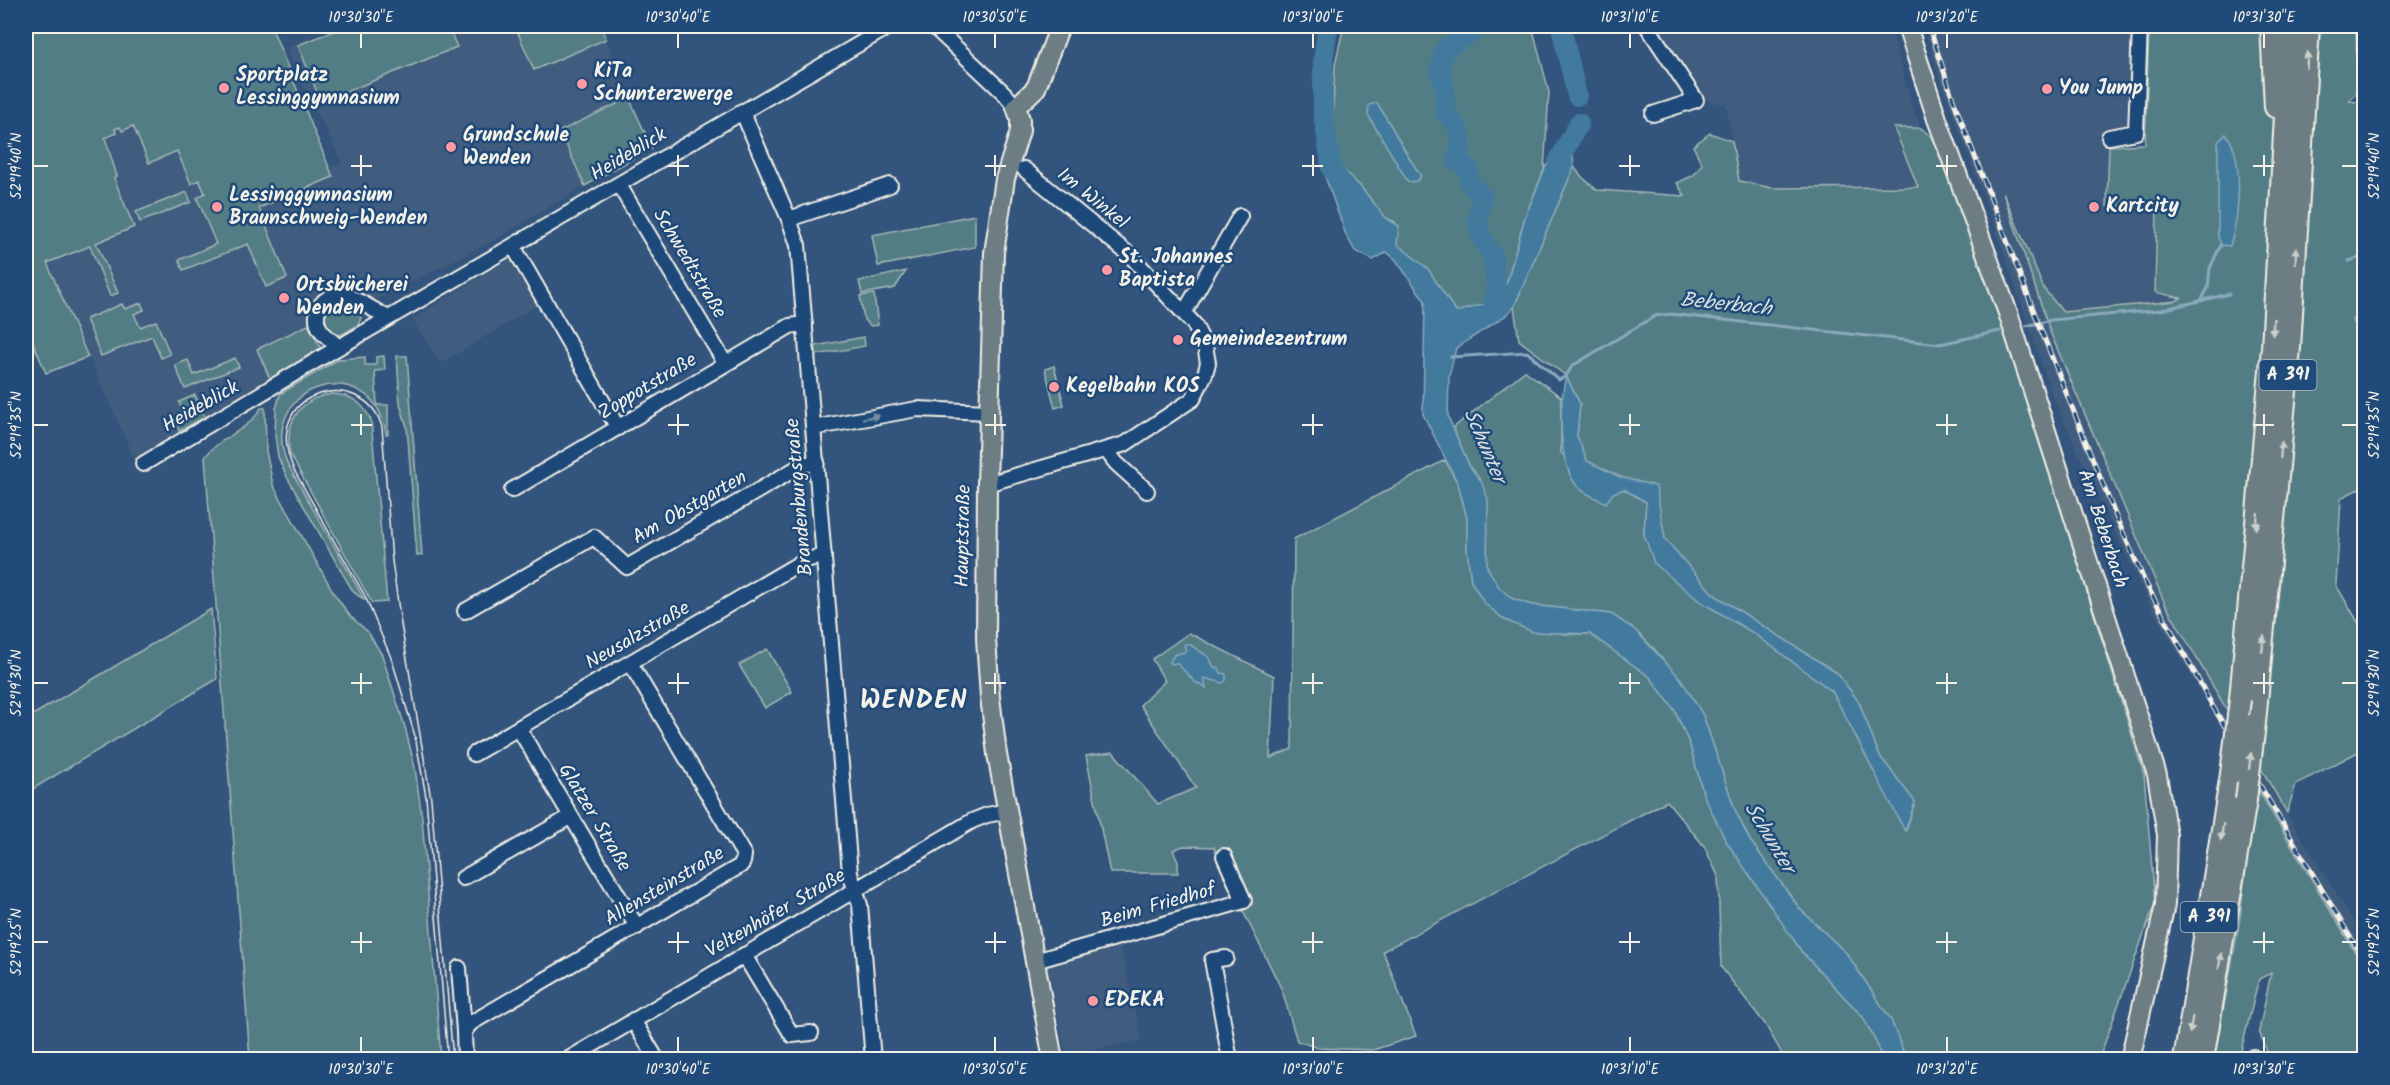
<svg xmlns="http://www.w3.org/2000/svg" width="2390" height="1085" font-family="Kalam,sans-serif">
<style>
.built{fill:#415c7e}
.green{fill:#537d85;stroke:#a4b7b6;stroke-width:1.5}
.water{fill:#427a9e;stroke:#89aabc;stroke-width:1.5}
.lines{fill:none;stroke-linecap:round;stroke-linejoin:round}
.stream{stroke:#89aabc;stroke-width:3}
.river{stroke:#427a9e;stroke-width:20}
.minor-casing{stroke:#f4f1e8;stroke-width:18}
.major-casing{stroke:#f4f1e8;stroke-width:22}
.highway-casing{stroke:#f4f1e8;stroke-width:24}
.minor{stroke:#1f4a7a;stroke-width:14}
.major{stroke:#6c7e84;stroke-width:18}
.highway{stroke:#6c7e84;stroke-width:20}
.tram{stroke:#f4f1e8;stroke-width:1.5}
.rail-casing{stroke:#f4f1e8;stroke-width:5}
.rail{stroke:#1f4a7a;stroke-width:3;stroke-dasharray:9;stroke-linecap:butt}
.highway-bridge-casing{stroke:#f4f1e8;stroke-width:24;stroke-linecap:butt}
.highway-bridge{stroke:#6c7e84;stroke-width:20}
.oneway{fill:#cbceca}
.oneway2{fill:#748da6}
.ticks{fill:none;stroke:#f4f1e8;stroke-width:2}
.poi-dot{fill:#ff9aa2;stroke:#1f4a7a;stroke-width:2}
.labels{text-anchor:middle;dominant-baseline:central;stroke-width:5;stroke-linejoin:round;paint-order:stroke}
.shield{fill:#1f4a7a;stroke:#b4bfc7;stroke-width:1.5}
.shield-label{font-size:18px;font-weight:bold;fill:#f4f1e8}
.poi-label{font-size:20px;font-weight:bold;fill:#f4f1e8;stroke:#1f4a7a;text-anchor:start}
.street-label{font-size:20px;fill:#f4f1e8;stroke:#1f4a7a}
.water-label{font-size:21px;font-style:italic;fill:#d9dfdd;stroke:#1f4a7a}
.district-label{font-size:26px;font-weight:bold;letter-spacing:1.5px;fill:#f4f1e8;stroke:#1f4a7a}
.neatline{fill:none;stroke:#f4f1e8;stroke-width:2}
.ticks-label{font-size:15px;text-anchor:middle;fill:#f4f1e8}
</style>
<rect width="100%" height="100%" fill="#33547c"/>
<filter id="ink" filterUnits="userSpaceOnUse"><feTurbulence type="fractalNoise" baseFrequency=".0167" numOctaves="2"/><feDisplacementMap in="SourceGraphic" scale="12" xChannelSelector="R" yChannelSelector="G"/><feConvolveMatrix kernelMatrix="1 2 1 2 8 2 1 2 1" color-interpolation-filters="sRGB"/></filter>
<g filter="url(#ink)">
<g class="built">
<path d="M 271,26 L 329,167 L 342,164 L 325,128 L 313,108 L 286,48 L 341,26 L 515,26 L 534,70 L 606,39 L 629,98 L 560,131 L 585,186 L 489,243 L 371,302 L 326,292 L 318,297 L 313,303 L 307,317 L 308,325 L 320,344 L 319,351 L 191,425 L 193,429 L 141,460 L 133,456 L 47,263 L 90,245 L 26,61 Z"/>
<path d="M 1652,26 L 1890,26 L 1913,109 L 1921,128 L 1894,128 L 1918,187 L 1772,188 L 1738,181 L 1726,105 L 1699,99 Z"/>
<path d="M 1924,26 L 2132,26 L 2128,145 L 2145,144 L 2199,288 L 2176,301 L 2063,312 L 2044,289 L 2007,204 L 2051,334 L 2165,604 L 2223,702 L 2260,770 L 2364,938 L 2364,967 L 2153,611 L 2109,520 L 2052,395 L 1991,216 L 1939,78 Z"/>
<path d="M 513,257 L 541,303 L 440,364 L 412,319 Z"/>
<path d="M 1119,940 L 1142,1040 L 1066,1056 L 1046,960 Z"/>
</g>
<g class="green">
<path d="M 26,26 L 271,26 L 333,177 L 259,208 L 287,278 L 266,287 L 248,244 L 183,270 L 179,260 L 216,244 L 197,198 L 205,193 L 199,180 L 191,184 L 177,151 L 149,163 L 133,126 L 122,131 L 120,127 L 115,129 L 116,133 L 105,138 L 117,176 L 114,178 L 134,227 L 96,243 L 118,293 L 110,296 L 90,246 L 47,263 L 88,357 L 46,373 L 26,326 Z"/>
<path d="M 346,26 L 448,26 L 457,47 L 321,102 L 298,45 Z"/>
<path d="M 515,26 L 601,26 L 606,39 L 534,70 Z"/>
<path d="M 1344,26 L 1532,26 L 1549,92 L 1544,170 L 1525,217 L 1507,282 L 1493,302 L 1456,312 L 1443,293 L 1396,244 L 1399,234 L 1395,222 L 1386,218 L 1360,186 L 1330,158 L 1322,168 L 1333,107 L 1335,64 Z"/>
<path d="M 2149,26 L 2356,26 L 2357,93 L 2349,101 L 2364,103 L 2364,320 L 2352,320 L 2364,335 L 2364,486 L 2341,498 L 2336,585 L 2364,632 L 2364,749 L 2296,784 L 2287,813 L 2165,604 L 2051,334 L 2003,192 L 2044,289 L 2063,312 L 2176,301 L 2181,298 L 2155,292 L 2157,208 L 2107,206 L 2109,146 L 2145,144 Z"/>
<path d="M 629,98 L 652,148 L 585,186 L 560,131 Z"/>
<path d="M 1894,128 L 1921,128 L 1936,141 L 2001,317 L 2144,774 L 2155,903 L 2099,1059 L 1906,1059 L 1891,1020 L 1847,954 L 1800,909 L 1749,839 L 1735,810 L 1703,715 L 1656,651 L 1635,630 L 1611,614 L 1532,605 L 1513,599 L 1499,588 L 1487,567 L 1481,481 L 1469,465 L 1453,428 L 1525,371 L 1561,397 L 1561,453 L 1613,493 L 1624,489 L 1646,502 L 1644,534 L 1698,600 L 1755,634 L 1832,691 L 1906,830 L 1915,802 L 1879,755 L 1859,702 L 1837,673 L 1713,594 L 1665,539 L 1655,486 L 1620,477 L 1587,461 L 1577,436 L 1580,404 L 1566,376 L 1519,340 L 1514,307 L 1574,167 L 1581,176 L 1597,190 L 1685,196 L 1677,183 L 1694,175 L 1702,164 L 1693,146 L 1710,133 L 1732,141 L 1739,181 L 1772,188 L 1918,187 Z"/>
<path d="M 187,192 L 191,202 L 140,222 L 136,212 Z"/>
<path d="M 975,215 L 975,247 L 878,266 L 872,235 Z"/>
<path d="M 906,271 L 895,288 L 862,294 L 859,281 Z"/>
<path d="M 874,294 L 878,325 L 871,326 L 864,320 L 860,296 Z"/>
<path d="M 141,303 L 144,310 L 134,314 L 140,327 L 156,321 L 170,354 L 161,358 L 152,336 L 101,356 L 86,319 L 122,304 L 125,309 Z"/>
<path d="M 337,304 C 346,304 358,310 361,318 L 358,325 L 341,335 L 331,333 L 324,321 L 327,309 Z"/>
<path d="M 308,325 L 321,348 L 270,379 L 257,349 Z"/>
<path d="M 864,337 L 865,346 L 817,355 L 815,346 Z"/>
<path d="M 384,356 L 385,370 L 375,371 L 377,405 L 388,405 L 388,434 L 386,434 C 374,350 256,383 287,463 L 364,599 L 357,595 L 351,588 L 287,477 L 278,457 L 275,435 L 276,409 L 280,394 L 285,391 L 339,359 L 365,357 L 365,365 L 376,365 L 376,357 Z"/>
<path d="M 407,356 L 422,555 L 417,556 L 407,427 L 400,404 L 397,356 Z"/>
<path d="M 235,358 L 239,367 L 185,389 L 175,365 L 188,360 L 194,375 Z"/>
<path d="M 1054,366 L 1064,405 L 1055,408 L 1045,369 Z"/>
<path d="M 332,394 C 352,395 362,402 371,420 L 387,602 L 372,603 L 290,454 C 284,422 300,398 332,394 Z"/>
<path d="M 195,395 L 205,417 L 179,431 L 175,419 L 184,415 L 179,402 Z"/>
<path d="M 261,408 L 265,408 L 266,451 L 273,485 L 335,595 L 350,616 L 368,632 L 382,655 L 405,727 L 415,768 L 422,818 L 441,1059 L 250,1059 L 205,457 C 220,436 248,432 261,408 Z"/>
<path d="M 1445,460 L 1458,484 L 1467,518 L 1467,549 L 1471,581 L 1564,634 L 1590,634 L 1650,677 L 1674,709 L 1690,745 L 1704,796 L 1766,897 L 1802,952 L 1863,1017 L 1878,1046 L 1882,1059 L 1785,1059 L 1765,1024 L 1721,967 L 1718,876 L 1704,846 L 1667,801 L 1383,951 L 1416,1036 L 1373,1050 L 1318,1048 L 1297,1041 L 1282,990 L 1241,907 L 1249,903 L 1228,849 L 1216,852 L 1214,847 L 1183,846 L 1173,850 L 1178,861 L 1178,873 L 1110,873 L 1086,756 L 1113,752 L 1158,804 L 1196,788 L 1140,705 L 1165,681 L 1152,659 L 1189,633 L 1274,676 L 1270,758 L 1292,749 L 1294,539 Z"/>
<path d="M 211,609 L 217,679 L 26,793 L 26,719 Z"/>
<path d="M 767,649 L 792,692 L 765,708 L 739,665 Z"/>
<path d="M 2256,786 L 2364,967 L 2364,1059 L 2270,1059 L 2259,1031 L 2271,973 L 2259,979 L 2239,1059 L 2214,1060 L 2239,924 Z"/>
</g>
<g class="water">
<path d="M 1377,103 C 1393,127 1404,152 1421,176 L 1417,181 L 1408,182 L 1368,115 L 1369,105 Z"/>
<path d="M 2226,134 C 2245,158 2239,217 2230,246 L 2221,245 L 2218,237 L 2218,142 Z"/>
<path d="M 1571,141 L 1574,167 L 1514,307 L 1505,316 L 1456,348 L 1449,377 L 1448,416 L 1469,465 L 1481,481 L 1488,499 L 1487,567 L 1499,587 L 1513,599 L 1532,605 L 1611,614 L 1635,630 L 1681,679 L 1703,715 L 1735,810 L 1749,839 L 1800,909 L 1847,954 L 1891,1020 L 1906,1059 L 1882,1059 L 1878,1046 L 1863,1017 L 1802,952 L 1726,841 L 1704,796 L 1690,745 L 1674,709 L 1650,677 L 1590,634 L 1533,632 L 1505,620 L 1484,603 L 1471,581 L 1467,549 L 1467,518 L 1458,484 L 1423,414 L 1425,301 L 1396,260 L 1387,252 L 1373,260 L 1355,251 L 1346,235 L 1322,168 L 1330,157 L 1360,186 L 1386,218 L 1399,226 L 1397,244 L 1428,269 L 1456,312 L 1492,302 L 1507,282 L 1525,217 L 1546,166 Z"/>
<path d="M 1566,376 L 1580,404 L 1577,436 L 1587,461 L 1620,477 L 1656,486 L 1665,539 L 1713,594 L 1837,673 L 1859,702 L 1879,755 L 1915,802 L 1905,831 L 1832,691 L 1755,634 L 1698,600 L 1654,563 L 1644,534 L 1646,502 L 1624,489 L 1613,493 L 1606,503 C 1597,498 1582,493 1577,486 C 1557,462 1559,405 1566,376 Z"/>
<path d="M 1185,644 L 1189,644 L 1209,657 L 1214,667 L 1219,668 L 1221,673 L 1226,674 L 1226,680 L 1223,683 L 1204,678 L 1206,688 L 1195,682 L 1177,663 L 1172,664 L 1170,662 L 1174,655 L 1187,651 L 1184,646 Z"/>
</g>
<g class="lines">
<g class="stream">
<path d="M 2349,261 L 2364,256"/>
<path d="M 2201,301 L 2208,288 L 2210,268 L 2221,245"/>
<path d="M 2026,326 L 2051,320 L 2161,310 L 2229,294"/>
<path d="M 1451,357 L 1527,352 L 1559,380 L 1566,376 L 1572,366 L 1655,316 L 1670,314 L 1940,344 L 2000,331"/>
</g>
<g class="river">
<path d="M 1328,26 L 1323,61 L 1323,114 L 1332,170 L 1340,181"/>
<path d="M 1481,26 L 1444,50 L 1440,71 L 1445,89 L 1445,112 C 1462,130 1464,138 1457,161 L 1468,169 L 1470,183 L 1483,197 L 1477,218 L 1481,237 L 1493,256 L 1496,289 L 1493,302"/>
<path d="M 1561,26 L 1577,96"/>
<path d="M 1558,162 L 1579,123"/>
</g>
<g class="minor-casing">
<g id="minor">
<path d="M 933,26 L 1005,94 L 1016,107"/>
<path d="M 1647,26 L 1696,100 L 1653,114"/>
<path d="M 742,111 L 789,219 L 798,245 L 850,873 L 860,905 L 873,1060"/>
<path d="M 2109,137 L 2136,132 L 2140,26"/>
<path d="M 619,185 L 725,363"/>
<path d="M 789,219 L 890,185"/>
<path d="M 513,246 L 618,428"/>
<path d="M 1184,313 L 1240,216"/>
<path d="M 339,347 C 332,341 323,335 319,327 C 311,309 327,291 346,296 C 360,300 375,311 388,318"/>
<path d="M 813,428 L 917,409 L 989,412"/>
<path d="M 1107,451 L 1116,463 L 1147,491"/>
<path d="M 143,464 L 339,347 L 890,26"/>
<path d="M 987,484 L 1125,444 L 1193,399 L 1205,374 L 1208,363 L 1205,346 L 1194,324 L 1151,278 L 1131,256 L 1024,169"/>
<path d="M 512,490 L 790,326 L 805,324"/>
<path d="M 465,611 L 594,537 L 627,567 L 802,465 L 817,462"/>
<path d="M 519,729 L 637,927"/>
<path d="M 474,754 L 805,560 L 824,556"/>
<path d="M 463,878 L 570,817"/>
<path d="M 744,955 L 792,1035 L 811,1033"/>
<path d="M 1226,958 L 1212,960 L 1230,1060"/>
<path d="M 1035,961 L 1244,901 L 1224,856"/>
<path d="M 459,968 L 464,1031"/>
<path d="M 633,1020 L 657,1060"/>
<path d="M 2253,1057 L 2254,1060"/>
<path d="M 465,1060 L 464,1031 L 471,1023 L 740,866 L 743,862 L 744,855 L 630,663"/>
<path d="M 567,1060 L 972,821 L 987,815 L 1008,811"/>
</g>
</g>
<g class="major-casing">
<g id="major">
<path d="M 1907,26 L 1937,119 L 2008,313 L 2157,775 L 2167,835 L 2165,905 L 2130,1060"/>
<path d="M 1053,1060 L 997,754 L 990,697 L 986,639 L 987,484 L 994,253 L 1005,179 L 1020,131 L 1020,119 L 1016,107 L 1036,88 L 1060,26"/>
</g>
</g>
<g class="highway-casing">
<g id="highway">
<path d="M 2271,26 L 2275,107"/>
<path d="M 2240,699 L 2272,348 L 2290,26"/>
<path d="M 2255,723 L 2290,348 L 2309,26"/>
<path d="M 2184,1060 L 2231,774"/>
<path d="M 2203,1060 L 2246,800"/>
</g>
</g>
<use href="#minor" class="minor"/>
<use href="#major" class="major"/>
<use href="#highway" class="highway"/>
<path class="tram" d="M 448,1060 L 426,797 L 415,736 L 392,660 L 365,596 L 294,470 C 257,388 365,365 382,427 L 392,561 L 401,624 L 431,799 L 453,1060"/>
<g class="rail-casing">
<path id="rail" d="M 1929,26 L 1953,99 L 2041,330 L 2114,512 L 2145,582 L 2212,705 L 2364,960"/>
</g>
<use href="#rail" class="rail"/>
<g class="highway-bridge-casing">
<g id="highway-bridge">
<path d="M 2231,774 L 2240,699"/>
<path d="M 2246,800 L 2255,723"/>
</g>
</g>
<use href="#highway-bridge" class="highway-bridge"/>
</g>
<defs><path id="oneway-solid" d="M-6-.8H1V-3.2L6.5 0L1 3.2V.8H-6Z" transform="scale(1.5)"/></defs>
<g class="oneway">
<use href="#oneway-solid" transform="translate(2307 60) rotate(-87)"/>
<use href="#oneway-solid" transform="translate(2296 255) rotate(-87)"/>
<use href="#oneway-solid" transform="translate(2273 327) rotate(93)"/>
<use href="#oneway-solid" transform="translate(2281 450) rotate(-85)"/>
<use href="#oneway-solid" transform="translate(2257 521) rotate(96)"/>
<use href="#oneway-solid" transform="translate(2263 644) rotate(-84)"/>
<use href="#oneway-solid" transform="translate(2250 761) rotate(-83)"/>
<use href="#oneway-solid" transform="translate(2222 832) rotate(99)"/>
<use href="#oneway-solid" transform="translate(2220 961) rotate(-80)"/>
<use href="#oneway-solid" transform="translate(2191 1025) rotate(100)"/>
</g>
<use class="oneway2" href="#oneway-solid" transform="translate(871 417) rotate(-10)"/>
</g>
<path class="ticks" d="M 361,33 L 361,48M 678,33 L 678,48M 995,33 L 995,48M 1313,33 L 1313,48M 1630,33 L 1630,48M 1947,33 L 1947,48M 2264,33 L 2264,48M 361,155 L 361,176M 678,155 L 678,176M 995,155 L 995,176M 1313,155 L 1313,176M 1630,155 L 1630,176M 1947,155 L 1947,176M 2264,155 L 2264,176M 33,166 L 48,166M 351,166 L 372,166M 668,166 L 689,166M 985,166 L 1006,166M 1302,166 L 1323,166M 1619,166 L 1640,166M 1936,166 L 1957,166M 2253,166 L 2274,166M 2342,166 L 2357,166M 361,414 L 361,435M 678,414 L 678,435M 995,414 L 995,435M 1313,414 L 1313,435M 1630,414 L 1630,435M 1947,414 L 1947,435M 2264,414 L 2264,435M 33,425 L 48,425M 351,425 L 372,425M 668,425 L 689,425M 985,425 L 1006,425M 1302,425 L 1323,425M 1619,425 L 1640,425M 1936,425 L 1957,425M 2253,425 L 2274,425M 2342,425 L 2357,425M 361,673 L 361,694M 678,673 L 678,694M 995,673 L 995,694M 1313,673 L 1313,694M 1630,673 L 1630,694M 1947,673 L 1947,694M 2264,673 L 2264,694M 33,683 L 48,683M 351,683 L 372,683M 668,683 L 689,683M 985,683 L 1006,683M 1302,683 L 1323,683M 1619,683 L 1640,683M 1936,683 L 1957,683M 2253,683 L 2274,683M 2342,683 L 2357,683M 361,932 L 361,953M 678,932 L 678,953M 995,932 L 995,953M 1313,932 L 1313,953M 1630,932 L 1630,953M 1947,932 L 1947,953M 2264,932 L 2264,953M 33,942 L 48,942M 351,942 L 372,942M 668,942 L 689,942M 985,942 L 1006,942M 1302,942 L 1323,942M 1619,942 L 1640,942M 1936,942 L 1957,942M 2253,942 L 2274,942M 2342,942 L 2357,942M 361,1037 L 361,1052M 678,1037 L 678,1052M 995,1037 L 995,1052M 1313,1037 L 1313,1052M 1630,1037 L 1630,1052M 1947,1037 L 1947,1052M 2264,1037 L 2264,1052"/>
<g class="poi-dot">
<circle cx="582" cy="84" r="6"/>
<circle cx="224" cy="88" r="6"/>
<circle cx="2047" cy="89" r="6"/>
<circle cx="451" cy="147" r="6"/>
<circle cx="217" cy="207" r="6"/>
<circle cx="2094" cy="207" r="6"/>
<circle cx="1107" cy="270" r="6"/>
<circle cx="284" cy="298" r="6"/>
<circle cx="1178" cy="340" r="6"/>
<circle cx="1054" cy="387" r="6"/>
<circle cx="1093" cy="1001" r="6"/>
</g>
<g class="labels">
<g class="shield">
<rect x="2259.5" y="360" width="57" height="30" rx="4.5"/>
<rect x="2180.5" y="902" width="57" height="30" rx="4.5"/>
</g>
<g class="shield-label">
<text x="2288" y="375">A 391</text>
<text x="2209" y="917">A 391</text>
</g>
<g class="poi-label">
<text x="594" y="72">KiTa<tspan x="594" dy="23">Schunterzwerge</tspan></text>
<text x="236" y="76">Sportplatz<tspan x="236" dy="23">Lessinggymnasium</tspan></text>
<text x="2059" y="89">You Jump</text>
<text x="463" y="136">Grundschule<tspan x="463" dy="23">Wenden</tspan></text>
<text x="229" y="196">Lessinggymnasium<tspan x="229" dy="23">Braunschweig-Wenden</tspan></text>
<text x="2106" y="207">Kartcity</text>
<text x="1119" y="258">St. Johannes<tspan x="1119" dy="23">Baptista</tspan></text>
<text x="296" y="286">Ortsbücherei<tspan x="296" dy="23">Wenden</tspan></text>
<text x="1190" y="340">Gemeindezentrum</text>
<text x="1066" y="387">Kegelbahn KOS</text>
<text x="1105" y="1001">EDEKA</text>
</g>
<g class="street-label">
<text transform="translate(629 155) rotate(-31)">Heideblick</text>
<text transform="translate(1092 199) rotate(39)">Im Winkel</text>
<text transform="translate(689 264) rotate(59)">Schwedtstraße</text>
<text transform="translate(648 387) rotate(-31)">Zoppotstraße</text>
<text transform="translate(201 407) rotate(-30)">Heideblick</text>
<text transform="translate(800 497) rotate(-95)">Brandenburgstraße</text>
<text transform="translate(690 508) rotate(-30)">Am Obstgarten</text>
<text transform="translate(2102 529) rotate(72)">Am Beberbach</text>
<text transform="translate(964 536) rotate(-89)">Hauptstraße</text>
<text transform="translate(638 636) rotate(-30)">Neusalzstraße</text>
<text transform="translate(594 818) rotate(59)">Glatzer Straße</text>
<text transform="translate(665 887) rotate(-31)">Allensteinstraße</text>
<text transform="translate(1158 906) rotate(-16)">Beim Friedhof</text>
<text transform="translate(776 914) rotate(-30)">Veltenhöfer Straße</text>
</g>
<g class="water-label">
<text transform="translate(1726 305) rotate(6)">Beberbach</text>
<text transform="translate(1484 446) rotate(67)">Schunter</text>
<text transform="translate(1769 838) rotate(59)">Schunter</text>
</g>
<g class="district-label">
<text x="914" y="701">WENDEN</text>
</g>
</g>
<rect width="2390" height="1085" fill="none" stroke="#1f4a7a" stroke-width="66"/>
<rect x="33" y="33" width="2324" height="1019" class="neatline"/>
<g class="ticks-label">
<text x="361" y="22">10°30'30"E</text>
<text x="678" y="22">10°30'40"E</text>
<text x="995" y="22">10°30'50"E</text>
<text x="1313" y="22">10°31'00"E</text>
<text x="1630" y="22">10°31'10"E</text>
<text x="1947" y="22">10°31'20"E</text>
<text x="2264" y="22">10°31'30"E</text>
<text transform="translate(16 166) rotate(-90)" y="5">52°19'40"N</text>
<text transform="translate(2374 166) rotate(-90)" y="5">52°19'40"N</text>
<text transform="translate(16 425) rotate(-90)" y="5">52°19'35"N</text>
<text transform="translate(2374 425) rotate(-90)" y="5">52°19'35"N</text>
<text transform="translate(16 683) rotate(-90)" y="5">52°19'30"N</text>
<text transform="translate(2374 683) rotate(-90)" y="5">52°19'30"N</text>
<text transform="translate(16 942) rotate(-90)" y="5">52°19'25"N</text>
<text transform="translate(2374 942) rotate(-90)" y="5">52°19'25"N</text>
<text x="361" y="1074">10°30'30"E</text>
<text x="678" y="1074">10°30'40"E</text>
<text x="995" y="1074">10°30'50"E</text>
<text x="1313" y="1074">10°31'00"E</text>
<text x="1630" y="1074">10°31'10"E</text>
<text x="1947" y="1074">10°31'20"E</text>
<text x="2264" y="1074">10°31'30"E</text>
</g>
</svg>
